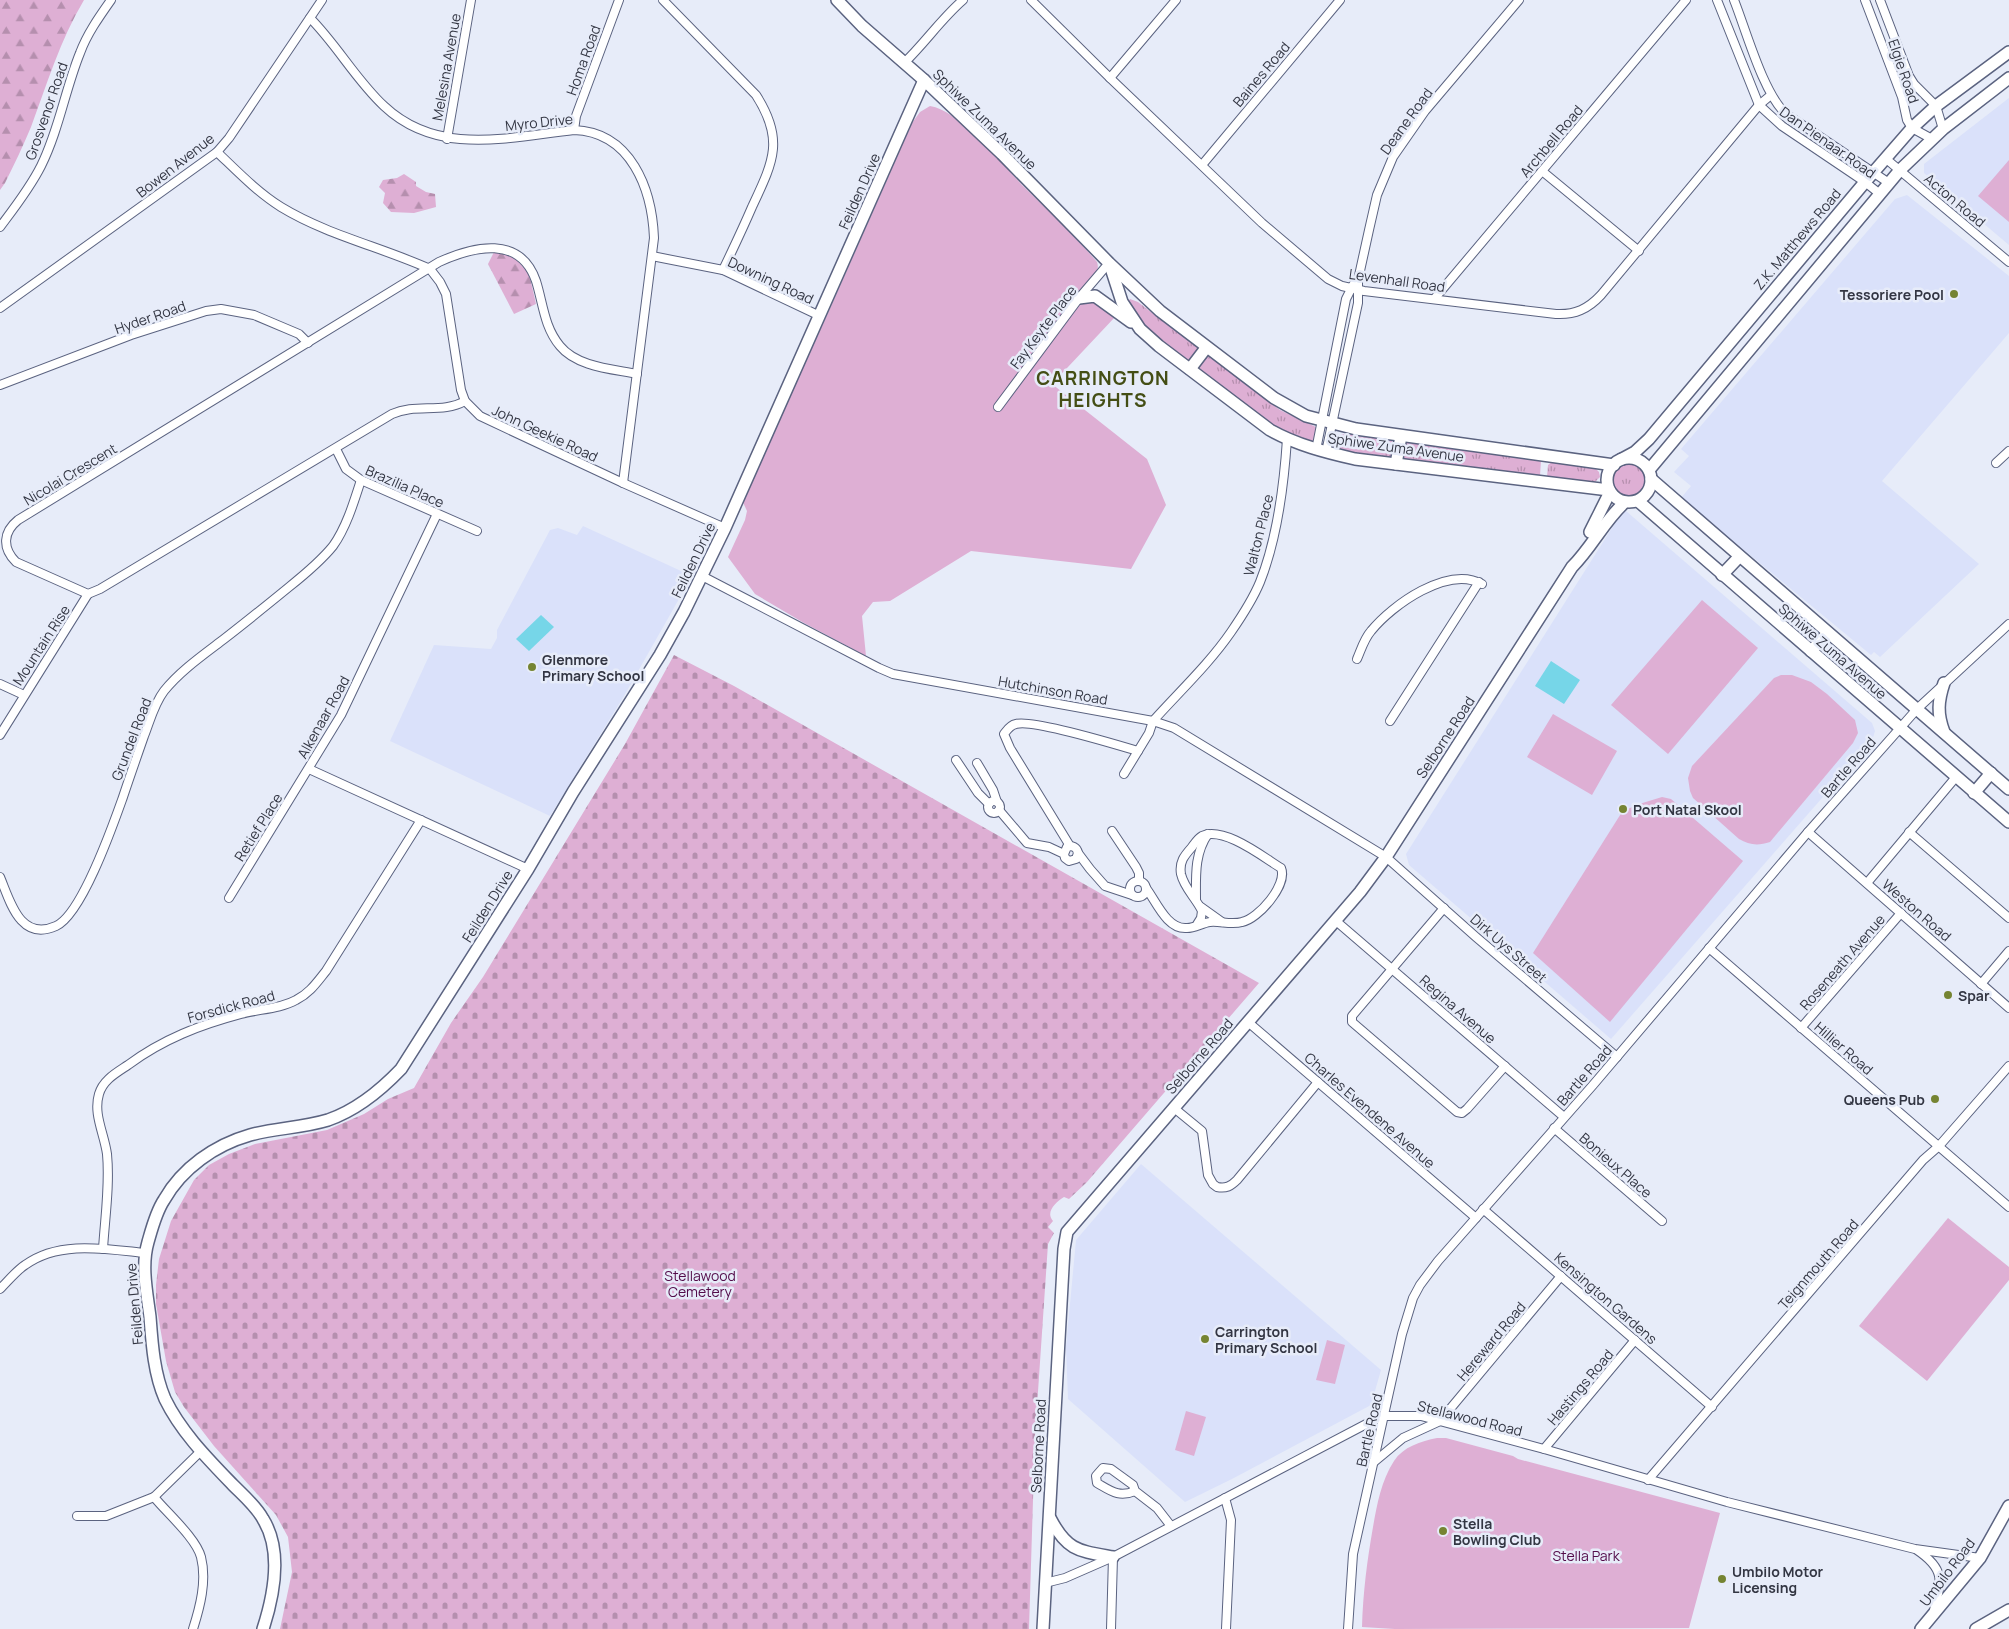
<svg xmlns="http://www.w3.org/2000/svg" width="2009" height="1629" font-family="Manrope,sans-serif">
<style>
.built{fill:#dae1fa}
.grass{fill:url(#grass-tufts)}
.forest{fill:url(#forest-firs)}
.cemetery{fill:url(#cemetery-stones)}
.park{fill:#deafd4}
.water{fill:#76d6e8}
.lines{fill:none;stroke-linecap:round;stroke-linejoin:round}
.street-casing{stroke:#5b6380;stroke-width:10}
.secondary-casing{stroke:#5b6380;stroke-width:14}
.street{stroke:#fff;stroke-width:8}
.secondary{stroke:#fff;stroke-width:11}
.poi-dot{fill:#758432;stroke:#e7ecf9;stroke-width:2}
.labels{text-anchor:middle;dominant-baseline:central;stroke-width:5;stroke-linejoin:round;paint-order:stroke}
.street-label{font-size:14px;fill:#333643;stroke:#e7ecf9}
.poi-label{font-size:14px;font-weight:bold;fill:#333643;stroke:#e7ecf9;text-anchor:start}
.park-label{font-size:14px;fill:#530c4a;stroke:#e7ecf9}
.district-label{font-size:19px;font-weight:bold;letter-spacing:1px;fill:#444e15;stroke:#e7ecf9}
</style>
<defs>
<pattern id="grass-tufts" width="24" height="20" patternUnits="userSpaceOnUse" patternTransform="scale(1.25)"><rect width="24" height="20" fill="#deafd4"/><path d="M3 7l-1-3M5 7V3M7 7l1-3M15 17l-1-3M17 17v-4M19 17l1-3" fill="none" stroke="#b58fae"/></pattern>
<pattern id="forest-firs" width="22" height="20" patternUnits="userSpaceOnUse" patternTransform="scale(1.25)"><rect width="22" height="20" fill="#deafd4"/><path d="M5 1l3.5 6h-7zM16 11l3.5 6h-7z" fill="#b58fae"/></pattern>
<pattern id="cemetery-stones" width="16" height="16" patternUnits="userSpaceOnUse" patternTransform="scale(1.25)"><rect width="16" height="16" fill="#deafd4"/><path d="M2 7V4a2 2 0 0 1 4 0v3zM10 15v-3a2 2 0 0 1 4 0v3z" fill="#b58fae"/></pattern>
</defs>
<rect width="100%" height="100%" fill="#e7ecf9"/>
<g class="built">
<path d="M 2009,98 L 2009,245 L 1924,173 L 1924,164 Z"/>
<path d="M 1907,195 L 2009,276 L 2009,333 L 1882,481 L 1979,564 L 1880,657 L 1874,652 L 1871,655 L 1681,498 L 1691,486 L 1674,472 L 1689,456 L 1681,449 L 1895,199 Z"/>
<path d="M 1626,511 L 1872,723 L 1875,731 L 1872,741 L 1611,1039 L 1409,865 L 1406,854 L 1622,512 Z"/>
<path d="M 583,526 L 692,576 L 624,696 L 550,816 L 390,741 L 434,645 L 491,649 L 497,638 L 497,630 L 550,530 L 558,528 L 577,535 Z"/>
<path d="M 1141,1164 L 1381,1370 L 1371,1405 L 1232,1479 L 1185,1502 L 1068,1399 L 1066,1347 L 1076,1240 Z"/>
</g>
<g class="grass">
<path d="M 1130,299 L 1138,302 L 1198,348 L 1200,350 L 1190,365 L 1143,326 L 1128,302 Z"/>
<path d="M 1209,356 L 1280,410 L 1316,427 L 1317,430 L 1312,444 C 1269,427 1234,398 1197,371 L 1198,366 L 1205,357 Z"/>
<path d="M 1346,434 L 1392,441 L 1394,444 L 1392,457 L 1335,450 C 1328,441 1336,435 1346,434 Z"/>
<path d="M 1404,442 L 1541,460 L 1540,476 L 1401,459 Z"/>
<path d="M 1552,462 L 1595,468 L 1599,472 L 1600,477 L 1594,483 L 1547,477 L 1548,465 Z"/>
<circle cx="1629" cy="481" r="17"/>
</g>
<g class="forest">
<path d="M 0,0 L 84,0 C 60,40 47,84 31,127 C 23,146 14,165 5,183 L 0,190 Z"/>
<path d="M 404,174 L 416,182 L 416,186 L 426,192 L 435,194 L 436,207 L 414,213 L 391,212 L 383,203 L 385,193 L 379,187 L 383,180 L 397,178 Z"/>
<path d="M 494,252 L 513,256 L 529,273 L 536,304 L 514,314 L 488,264 Z"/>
</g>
<path class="cemetery" d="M 674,655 L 734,686 L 1259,983 L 1087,1182 L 1069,1199 L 1064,1197 C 1056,1202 1045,1212 1053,1221 L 1048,1227 L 1054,1233 L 1048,1244 L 1035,1436 L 1029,1629 L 280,1629 L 292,1572 L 288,1537 L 276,1515 L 214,1446 L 184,1407 L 175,1392 L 166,1361 L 156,1304 L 156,1285 L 159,1259 L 171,1221 L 194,1180 L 209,1165 L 229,1154 L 255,1144 L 327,1130 L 364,1114 L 388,1099 L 414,1088 L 451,1023 L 483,977 L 625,744 Z"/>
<g class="park">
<path d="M 930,106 C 960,111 1001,162 1022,185 C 1048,210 1074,235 1097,262 C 1101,273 1090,283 1083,291 L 1115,317 L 1052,384 L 1147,459 L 1166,505 L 1131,569 L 971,551 L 890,601 L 873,602 L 862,616 L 866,656 L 804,623 L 755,594 L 728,557 L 745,520 L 747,511 L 741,498 L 823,324 L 912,123 L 920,112 Z"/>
<path d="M 2009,160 L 2009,222 L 1978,196 Z"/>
<path d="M 1702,600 L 1758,648 L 1668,754 L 1611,705 Z"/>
<path d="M 1781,675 L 1792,675 L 1811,682 L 1827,694 L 1855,720 L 1858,733 L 1853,743 L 1770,842 C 1758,846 1749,845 1739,839 L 1693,798 L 1690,791 L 1688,778 L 1692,766 L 1774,678 Z"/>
<path d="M 1553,714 L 1617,751 L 1592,795 L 1527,757 Z"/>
<path d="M 1662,797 L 1671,799 L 1743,861 L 1610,1022 L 1533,953 L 1622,812 L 1636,805 Z"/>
<path d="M 1948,1218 L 2009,1267 L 2009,1280 L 1927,1381 L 1859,1326 Z"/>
<path d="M 1327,1340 L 1345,1345 L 1335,1384 L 1316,1380 Z"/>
<path d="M 1186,1411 L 1206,1417 L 1194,1456 L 1175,1450 Z"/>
<path d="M 1437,1438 L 1446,1438 L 1513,1456 L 1518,1459 L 1720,1513 L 1689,1628 L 1395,1629 L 1362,1627 C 1363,1593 1367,1561 1373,1527 C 1377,1505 1381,1481 1394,1461 C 1403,1447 1421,1441 1437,1438 Z"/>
</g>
<g class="water">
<path d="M 541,615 L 554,627 L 529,651 L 516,639 Z"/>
<path d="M 1551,661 L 1580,680 L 1564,704 L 1535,686 Z"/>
</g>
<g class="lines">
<g class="street-casing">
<g id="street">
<path d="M 663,0 L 756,95 C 785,140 773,162 752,207 C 743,228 733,249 723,270"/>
<path d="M 1031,0 L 1110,78 L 1262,223 L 1328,279 L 1342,286 L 1364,291 L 1556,314 C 1575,315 1588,309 1601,295 L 1759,105 L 1771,95"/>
<path d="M 1717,0 L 1759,105 L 1782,126 L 1865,182 L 1880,194"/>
<path d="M 1734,0 C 1746,30 1763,93 1786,114 L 1889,183"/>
<path d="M 1865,0 L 1902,97 L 1907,120 L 1912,128 L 1932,139"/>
<path d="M 1880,0 L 1909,76 L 1914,84 L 1936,106 L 1943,129"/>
<path d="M 310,18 C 337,45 356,80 384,106 C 438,157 509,137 574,130 C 631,132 652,189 654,238 L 623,483"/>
<path d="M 904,63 C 925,43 941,19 963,0"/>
<path d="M 1110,78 L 1176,0"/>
<path d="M 574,130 L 576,116 L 619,0"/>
<path d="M 447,139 L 471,0"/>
<path d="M 217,152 C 237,171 257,192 281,207 C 327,235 381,247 430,269 L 440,282 L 446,294 L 461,390 L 465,401 L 480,416 L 623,483 L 725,528"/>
<path d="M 1885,158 L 2009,262"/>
<path d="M 1202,165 L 1340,0"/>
<path d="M 1542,171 L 1639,251"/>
<path d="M 0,227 C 15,207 30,188 41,166 C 59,130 65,90 80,53 C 87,34 99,17 111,0"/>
<path d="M 652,256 L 723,270 L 820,316"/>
<path d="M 1435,298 L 1686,0"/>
<path d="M 0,308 L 217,152 L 229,138 L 322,0"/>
<path d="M 0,385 L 131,335 L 206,311 L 221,309 L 254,315 L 299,334 L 308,343"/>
<path d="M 465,401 C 442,414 416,403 392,414 L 100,589 L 88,594 L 16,562 C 2,548 3,532 18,520 L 439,262 C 474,246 520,235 536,281 C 543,303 544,327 560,346 C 577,367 613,369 637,374"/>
<path d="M 998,407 L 1079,298 L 1109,263"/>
<path d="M 336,449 L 346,469 L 361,480 L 477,531"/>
<path d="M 1316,450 L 1346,299 L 1353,285"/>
<path d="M 1326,452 L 1358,303 L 1358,280 L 1369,230 L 1377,195 L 1393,157 L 1425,111 L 1519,0"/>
<path d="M 1996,463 L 2009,451"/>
<path d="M 702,576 L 879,668 L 893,674 L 1153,721 L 1174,728 L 1386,857 L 1476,937 L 1617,1057"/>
<path d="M 1357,659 C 1361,650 1364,639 1371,631 C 1392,605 1448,565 1482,584"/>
<path d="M 0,684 L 24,695"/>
<path d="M 1390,721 L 1479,582"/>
<path d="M 0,735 L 88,594"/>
<path d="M 956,760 L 978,793 L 989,804"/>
<path d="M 977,763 L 993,790 L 997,802"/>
<path d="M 309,769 L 528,869"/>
<path d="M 1124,774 L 1149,733 L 1153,721 C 1179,692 1209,664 1231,632 C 1242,616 1253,599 1260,582 C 1277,539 1284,485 1287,439"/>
<circle cx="994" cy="807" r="6"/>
<path d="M 999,810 L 1027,843 L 1049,847 L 1064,854 L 1065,858 L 1069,861 L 1076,859 L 1078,853 C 1077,847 1072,845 1067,847 L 1064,854"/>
<path d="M 1112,831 L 1136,867 L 1139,873 L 1139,880"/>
<path d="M 1808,832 L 2009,1008"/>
<path d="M 1909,832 L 2009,918"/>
<path d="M 1070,846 L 1010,748 L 1004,734 C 1007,730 1010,725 1016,724 C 1031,719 1118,745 1138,751"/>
<path d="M 1078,853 L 1090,869 L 1105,886 L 1132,895"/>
<path d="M 0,877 C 10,901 20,942 56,926 C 82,914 113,825 123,797 C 130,776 137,756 144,736 C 150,721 154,704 164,691 C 180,671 203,655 224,639 C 246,622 267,605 289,587 C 304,575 320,562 333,546 C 346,528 354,502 361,480"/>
<circle cx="1138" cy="889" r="8"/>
<path d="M 1867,883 L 1956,777"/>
<path d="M 1146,888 C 1156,901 1167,930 1187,928 C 1195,928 1202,923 1210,922 C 1220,921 1232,925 1242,922 C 1258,919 1288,885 1281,868 C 1263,857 1224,826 1202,836 C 1198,838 1195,843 1192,847 C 1184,856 1179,862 1181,874 C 1184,888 1196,898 1202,911 L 1201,918 L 1196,926"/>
<path d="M 229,898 L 341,715 L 437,514"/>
<path d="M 1196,900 C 1196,877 1194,854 1208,834"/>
<path d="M 1201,907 L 1222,922"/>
<path d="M 1444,908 L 1352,1016 L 1352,1022 L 1457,1112 L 1462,1113 L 1467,1109 L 1505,1066"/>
<path d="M 1336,921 L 1564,1117"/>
<path d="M 1709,948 L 2009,1207"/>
<path d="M 1981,984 L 2009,951"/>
<path d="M 1248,1022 L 1476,1218"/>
<path d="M 1801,1028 L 1901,913"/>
<path d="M 1174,1108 L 1202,1131 L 1208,1175 L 1213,1184 L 1217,1187 C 1226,1189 1231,1186 1237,1180 L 1318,1082"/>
<path d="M 1554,1128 L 1662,1221"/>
<path d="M 1483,1209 L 1712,1407"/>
<path d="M 103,1249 C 105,1217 110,1185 107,1154 C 104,1133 93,1114 99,1094 C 103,1080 116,1073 128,1065 C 163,1039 200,1025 241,1014 C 259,1009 280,1009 296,1000 C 310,993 317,982 326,971 L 421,820"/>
<path d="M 0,1289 C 8,1281 16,1271 25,1265 C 59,1240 106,1249 145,1253"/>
<path d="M 1544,1449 L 1635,1340"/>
<path d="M 1374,1462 L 1403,1438 L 1440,1421 L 1561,1276"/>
<path d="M 1648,1480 L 1923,1160 L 1939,1146 L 2009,1066"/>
<path d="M 1135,1491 C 1119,1498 1111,1491 1097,1483 L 1096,1476 L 1103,1468 L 1111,1469 L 1133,1485 L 1135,1491 L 1157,1508 L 1171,1526"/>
<path d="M 1225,1498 L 1231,1520 L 1226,1629"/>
<path d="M 77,1516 L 106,1516 L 154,1497"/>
<path d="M 1917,1550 C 1945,1569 1942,1580 1934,1610"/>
<path d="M 1045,1583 L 1065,1578 L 1113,1557 L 1372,1421 L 1385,1416 L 1421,1416 L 1544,1449 L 1727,1502 L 1915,1549 L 1980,1558"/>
<path d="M 193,1629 C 200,1607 207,1581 201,1557 C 196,1538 167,1513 154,1497 L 201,1451"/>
<path d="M 1111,1629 L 1113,1557"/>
<path d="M 1348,1629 L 1353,1554 L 1402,1334 L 1413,1298 L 1420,1285 L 1438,1261 L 1593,1085 L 1808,832 L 1917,709 L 2009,624"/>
</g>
</g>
<g class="secondary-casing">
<g id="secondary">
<path d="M 837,0 L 862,26 L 924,80 L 1002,154 L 1109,263 L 1160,311 L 1274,398 L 1306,416 L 1356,429 L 1614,465"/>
<path d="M 1110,265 L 1122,302 L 1140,329 L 1159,346 L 1270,430 C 1297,445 1325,452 1355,459 L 1609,490"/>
<path d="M 1079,298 L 1095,296 L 1131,322"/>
<path d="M 1190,369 L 1206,348"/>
<circle cx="1629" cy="480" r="22"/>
<path d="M 1622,459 L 1635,452 L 1649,439 L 1865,182 L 1912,128 L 1936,106 L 2009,52"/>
<path d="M 1396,464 L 1401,436"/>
<path d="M 1649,470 L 1900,170 L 1943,129 L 2009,78"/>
<path d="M 1651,479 L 2009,789"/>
<path d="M 1638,501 L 2009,822"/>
<path d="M 1590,532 L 1610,492"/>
<path d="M 1722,575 L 1739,557"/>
<path d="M 1811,651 L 1828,633"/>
<path d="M 1944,683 C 1938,701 1937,714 1944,732"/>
<path d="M 1974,793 L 1991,773"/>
<path d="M 1050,1518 C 1067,1551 1079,1551 1113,1557"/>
<path d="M 263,1629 C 274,1595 283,1551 263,1519 C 256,1506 243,1495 233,1485 C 208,1459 181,1432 165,1399 C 154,1374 152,1344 150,1317 C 147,1293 141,1266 148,1242 C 152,1228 156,1212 164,1200 C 182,1168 215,1145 250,1135 C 275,1128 302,1128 328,1120 C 357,1110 380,1091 401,1069 L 528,869 L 573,792 L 660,655 L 684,612 L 725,528 L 924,80"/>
<path d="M 1043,1629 L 1064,1249 L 1067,1232 L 1360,892 L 1386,857 L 1572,567 C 1592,547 1604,521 1625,502"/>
<path d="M 1921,1629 L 1980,1558 L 2009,1506"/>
<path d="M 1976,1629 L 2009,1610"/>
</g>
</g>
<use href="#street" class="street"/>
<use href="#secondary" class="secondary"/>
</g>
<g class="poi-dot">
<circle cx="1954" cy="294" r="5"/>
<circle cx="532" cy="667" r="5"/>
<circle cx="1623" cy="809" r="5"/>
<circle cx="1948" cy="995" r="5"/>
<circle cx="1935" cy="1099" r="5"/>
<circle cx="1205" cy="1339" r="5"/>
<circle cx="1443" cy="1531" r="5"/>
<circle cx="1722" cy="1579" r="5"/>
</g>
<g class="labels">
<g class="street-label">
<text transform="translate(583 60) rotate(-70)">Homa Road</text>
<text transform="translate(446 67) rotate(-80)">Melesina Avenue</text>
<text transform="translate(1904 71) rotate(71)">Elgie Road</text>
<text transform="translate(1261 74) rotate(-50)">Baines Road</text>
<text transform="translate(46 111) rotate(-71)">Grosvenor Road</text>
<text transform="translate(985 119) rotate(44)">Sphiwe Zuma Avenue</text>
<text transform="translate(1406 121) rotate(-54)">Deane Road</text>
<text transform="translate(539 122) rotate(-6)">Myro Drive</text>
<text transform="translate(1551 141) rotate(-50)">Archbell Road</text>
<text transform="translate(1828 142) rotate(35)">Dan Pienaar Road</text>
<text transform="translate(175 165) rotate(-38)">Bowen Avenue</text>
<text transform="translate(859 191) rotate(-66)">Feilden Drive</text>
<text transform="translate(1955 200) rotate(40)">Acton Road</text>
<text transform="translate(1797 239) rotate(-50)">Z.K. Matthews Road</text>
<text transform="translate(771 280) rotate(25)">Downing Road</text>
<text transform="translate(1397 280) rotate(8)">Levenhall Road</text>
<text transform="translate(150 317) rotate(-19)">Hyder Road</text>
<text transform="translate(1043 327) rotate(-53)">Fay Keyte Place</text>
<text transform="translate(545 433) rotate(25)">John Geekie Road</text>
<text transform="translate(1396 447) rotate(8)">Sphiwe Zuma Avenue</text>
<text transform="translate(70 474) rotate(-31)">Nicolai Crescent</text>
<text transform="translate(405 486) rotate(24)">Brazilia Place</text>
<text transform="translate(1258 535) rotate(-76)">Walton Place</text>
<text transform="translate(693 560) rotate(-64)">Feilden Drive</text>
<text transform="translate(41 645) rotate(-57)">Mountain Rise</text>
<text transform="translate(1833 651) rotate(41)">Sphiwe Zuma Avenue</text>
<text transform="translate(1053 690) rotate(10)">Hutchinson Road</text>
<text transform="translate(323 717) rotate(-61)">Alkenaar Road</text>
<text transform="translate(1445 737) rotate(-57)">Selborne Road</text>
<text transform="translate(131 739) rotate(-69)">Grundel Road</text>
<text transform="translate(1848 767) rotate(-49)">Bartle Road</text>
<text transform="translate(258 827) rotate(-58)">Retief Place</text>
<text transform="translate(487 906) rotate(-58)">Feilden Drive</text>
<text transform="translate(1917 910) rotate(41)">Weston Road</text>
<text transform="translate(1509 948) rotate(41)">Dirk Uys Street</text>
<text transform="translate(1842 962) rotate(-49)">Roseneath Avenue</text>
<text transform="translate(231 1006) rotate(-15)">Forsdick Road</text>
<text transform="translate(1458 1009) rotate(41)">Regina Avenue</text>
<text transform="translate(1844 1048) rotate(41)">Hillier Road</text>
<text transform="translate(1199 1056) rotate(-49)">Selborne Road</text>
<text transform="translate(1584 1075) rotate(-49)">Bartle Road</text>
<text transform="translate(1370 1110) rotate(41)">Charles Evendene Avenue</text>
<text transform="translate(1616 1165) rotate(41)">Bonieux Place</text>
<text transform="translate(1818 1264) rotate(-49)">Teignmouth Road</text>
<text transform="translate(1606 1298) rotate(41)">Kensington Gardens</text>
<text transform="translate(134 1304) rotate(-95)">Feilden Drive</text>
<text transform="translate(1491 1341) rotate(-50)">Hereward Road</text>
<text transform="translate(1580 1387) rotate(-50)">Hastings Road</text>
<text transform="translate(1470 1418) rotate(14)">Stellawood Road</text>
<text transform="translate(1369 1430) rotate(-77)">Bartle Road</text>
<text transform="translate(1038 1446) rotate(-87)">Selborne Road</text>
<text transform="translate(1947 1572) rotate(-53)">Umbilo Road</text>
</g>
<g class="poi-label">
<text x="1944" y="294" text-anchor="end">Tessoriere Pool</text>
<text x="542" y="659">Glenmore<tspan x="542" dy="16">Primary School</tspan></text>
<text x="1633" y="809">Port Natal Skool</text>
<text x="1958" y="995">Spar</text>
<text x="1925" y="1099" text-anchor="end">Queens Pub</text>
<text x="1215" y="1331">Carrington<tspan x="1215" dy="16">Primary School</tspan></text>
<text x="1453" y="1523">Stella<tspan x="1453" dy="16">Bowling Club</tspan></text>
<text x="1732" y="1571">Umbilo Motor<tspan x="1732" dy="16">Licensing</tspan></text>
</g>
<g class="park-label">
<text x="700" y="1275">Stellawood<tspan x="700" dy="16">Cemetery</tspan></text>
<text x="1586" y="1555">Stella Park</text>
</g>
<g class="district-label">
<text x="1103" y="378">CARRINGTON<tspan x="1103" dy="22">HEIGHTS</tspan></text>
</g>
</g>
</svg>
